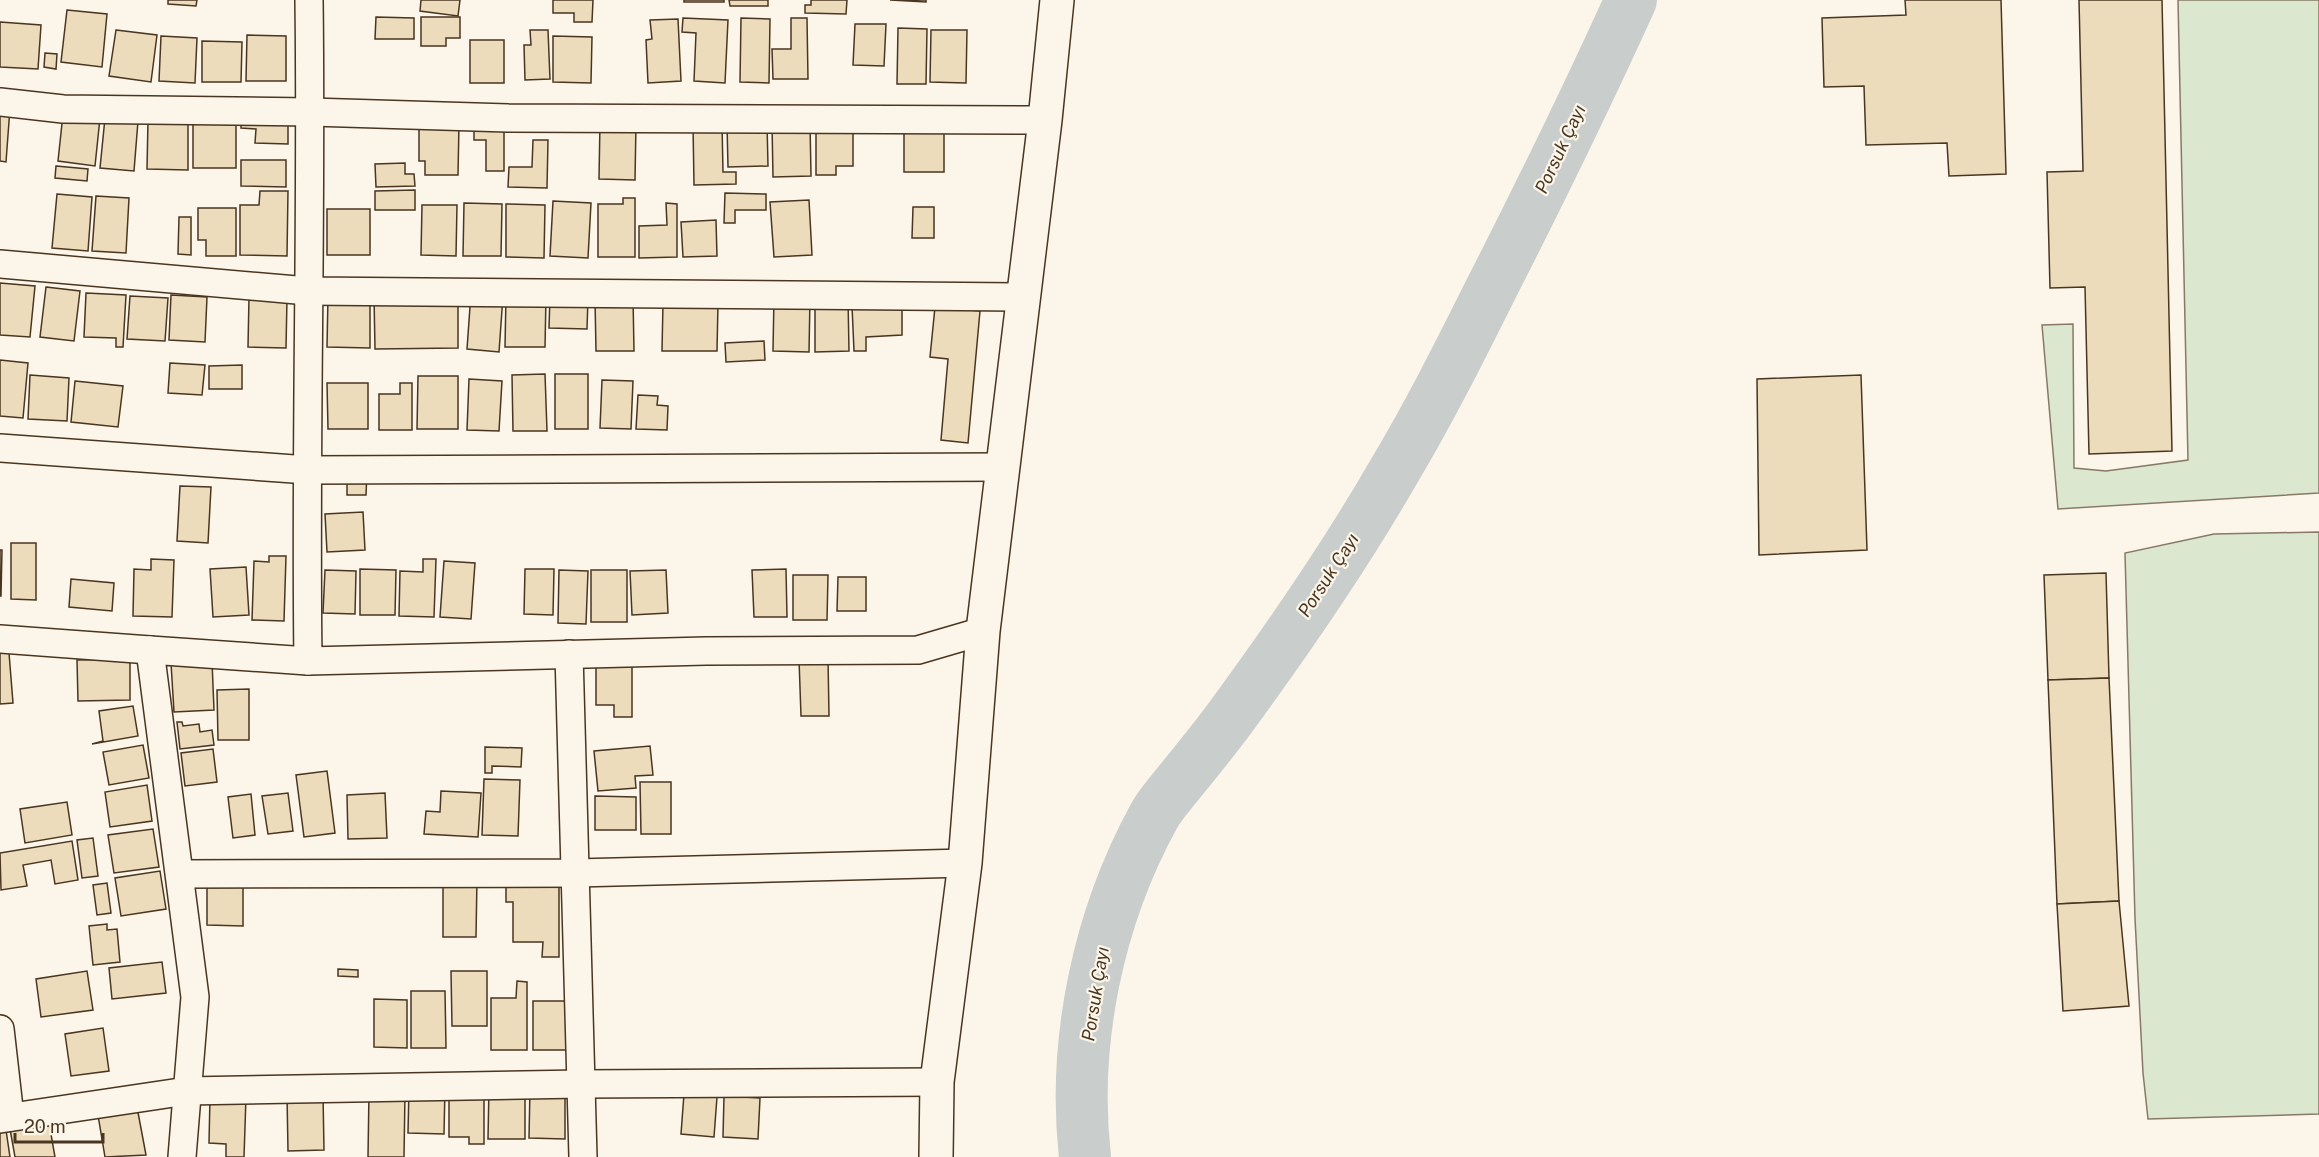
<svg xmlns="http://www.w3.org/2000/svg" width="2319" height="1157" font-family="'Public Sans',sans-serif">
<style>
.green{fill:#dce7d0;stroke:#887966;stroke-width:1.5}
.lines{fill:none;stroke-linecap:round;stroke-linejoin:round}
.river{stroke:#c9cecd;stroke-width:52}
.building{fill:#ecdcbc;stroke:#4a3520;stroke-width:1.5}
.minor-casing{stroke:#4a3520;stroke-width:30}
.tertiary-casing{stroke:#4a3520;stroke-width:36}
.minor{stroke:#fbf6e9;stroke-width:27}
.tertiary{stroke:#fbf6e9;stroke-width:33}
.labels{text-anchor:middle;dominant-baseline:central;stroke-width:4.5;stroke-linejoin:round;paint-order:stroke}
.water-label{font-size:18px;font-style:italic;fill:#4a3520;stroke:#fbf6e9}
</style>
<rect width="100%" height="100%" fill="#fbf6e9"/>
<g class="green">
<path d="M 2178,0 L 2319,0 L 2319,493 L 2058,509 L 2042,325 L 2073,324 L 2074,468 L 2106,471 L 2188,460 Z"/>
<path d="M 2319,532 L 2319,1114 L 2148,1119 L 2143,1073 L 2135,918 L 2125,553 L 2214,534 Z"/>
</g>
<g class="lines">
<path class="river" d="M 1085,1157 C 1072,1042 1098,918 1154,816 C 1160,805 1169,795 1177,785 C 1195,763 1213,741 1230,718 C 1288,639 1344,558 1393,473 C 1429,413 1460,351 1491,289 C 1540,193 1587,97 1631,0"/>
</g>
<g class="building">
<path d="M 168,0 L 197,0 L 196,6 L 168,4 Z"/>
<path d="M 421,0 L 460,0 L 458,16 L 420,11 Z"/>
<path d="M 553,0 L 593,0 L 592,22 L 574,22 L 574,13 L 553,13 Z"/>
<rect x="684" y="0" width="40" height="2"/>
<path d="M 729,0 L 768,0 L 768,6 L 730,6 Z"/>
<path d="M 811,0 L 847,0 L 846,14 L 805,13 L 805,5 L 811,5 Z"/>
<path d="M 890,0 L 926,0 L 926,2 Z"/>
<path d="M 1905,0 L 2001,0 L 2006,174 L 1949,176 L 1947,143 L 1866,145 L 1864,86 L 1824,87 L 1822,18 L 1906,15 Z"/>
<path d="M 2079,0 L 2162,0 L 2172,451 L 2089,454 L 2085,287 L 2050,288 L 2047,172 L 2083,171 Z"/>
<path d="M 67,10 L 107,14 L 102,67 L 61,62 Z"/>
<path d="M 376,17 L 414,18 L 414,39 L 375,39 Z"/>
<path d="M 421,17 L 460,17 L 460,38 L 446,38 L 446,46 L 421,46 Z"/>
<path d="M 683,18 L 728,20 L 725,83 L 694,81 L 696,33 L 682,32 Z"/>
<path d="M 741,18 L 770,19 L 769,83 L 740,82 Z"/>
<path d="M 791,18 L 807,18 L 808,79 L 773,79 L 772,49 L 791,49 Z"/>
<path d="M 678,19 L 681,81 L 648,83 L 646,40 L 652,39 L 650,20 Z"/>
<path d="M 0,22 L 41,25 L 38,69 L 0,67 Z"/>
<path d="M 855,24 L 886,24 L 884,66 L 853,65 Z"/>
<path d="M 898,28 L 927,29 L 926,84 L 897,84 Z"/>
<path d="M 116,30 L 157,35 L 151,82 L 109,76 Z"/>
<path d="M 530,30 L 548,30 L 550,79 L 525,80 L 524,45 L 531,45 Z"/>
<path d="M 931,30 L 967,30 L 966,83 L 930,82 Z"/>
<path d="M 247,35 L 286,36 L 286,81 L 246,81 Z"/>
<path d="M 161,36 L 197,38 L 195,83 L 159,81 Z"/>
<path d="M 553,36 L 592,37 L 591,83 L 553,82 Z"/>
<rect x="470" y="40" width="34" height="43"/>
<path d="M 202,41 L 242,42 L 241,82 L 202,82 Z"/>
<path d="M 45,53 L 57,54 L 56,69 L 44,67 Z"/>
<path d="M 0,107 L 10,108 L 6,162 L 0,161 Z"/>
<path d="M 63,114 L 100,118 L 95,166 L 58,161 Z"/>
<path d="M 105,118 L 138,121 L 134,171 L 100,168 Z"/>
<path d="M 148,120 L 188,121 L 188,170 L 147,169 Z"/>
<rect x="193" y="122" width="43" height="46"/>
<path d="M 241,122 L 288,123 L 288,144 L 255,143 L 256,129 L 241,128 Z"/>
<path d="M 600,122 L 636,123 L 635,180 L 599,179 Z"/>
<path d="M 419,123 L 459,123 L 458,175 L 425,175 L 425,161 L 419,161 Z"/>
<path d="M 474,123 L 504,123 L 504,171 L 486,171 L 486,140 L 474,140 Z"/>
<path d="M 722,123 L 723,172 L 736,172 L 736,184 L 694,185 L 693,124 Z"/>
<path d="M 767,123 L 768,166 L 728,167 L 727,124 Z"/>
<path d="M 810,123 L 811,176 L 773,177 L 772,124 Z"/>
<path d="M 816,123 L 853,123 L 853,166 L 836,166 L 836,175 L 816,175 Z"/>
<rect x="904" y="124" width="40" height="48"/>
<path d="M 533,140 L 548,140 L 547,188 L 508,187 L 509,167 L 532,167 Z"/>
<path d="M 241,160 L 286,160 L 286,187 L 241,186 Z"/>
<path d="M 405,163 L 405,174 L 414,174 L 415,186 L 376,187 L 375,164 Z"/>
<path d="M 56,166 L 88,169 L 87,181 L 55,178 Z"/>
<path d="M 415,190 L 415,210 L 375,210 L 375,191 Z"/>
<path d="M 260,191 L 288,191 L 287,256 L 240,255 L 240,205 L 259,205 Z"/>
<path d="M 725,193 L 766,194 L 766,210 L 735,210 L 735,223 L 724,223 Z"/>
<path d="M 57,194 L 92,197 L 88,251 L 52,248 Z"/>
<path d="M 96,196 L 129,198 L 126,253 L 92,251 Z"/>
<path d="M 623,198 L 635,198 L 635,257 L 598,257 L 598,204 L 623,204 Z"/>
<path d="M 809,200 L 812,255 L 774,257 L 770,202 Z"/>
<path d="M 553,201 L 591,203 L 588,258 L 550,256 Z"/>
<path d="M 464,203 L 502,204 L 501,256 L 463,256 Z"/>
<path d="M 666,203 L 677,204 L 677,257 L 639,258 L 639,226 L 667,225 Z"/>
<path d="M 506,204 L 545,205 L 544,258 L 506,257 Z"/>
<path d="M 422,205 L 457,205 L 456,256 L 421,255 Z"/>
<path d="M 913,207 L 934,207 L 934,238 L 912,238 Z"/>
<path d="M 198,208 L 236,208 L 236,256 L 206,256 L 206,240 L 198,240 Z"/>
<rect x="327" y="209" width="43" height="46"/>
<path d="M 179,217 L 191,217 L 191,255 L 178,254 Z"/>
<path d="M 716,220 L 717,256 L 683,257 L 681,222 Z"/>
<path d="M 0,283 L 35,286 L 30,337 L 0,335 Z"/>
<path d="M 46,287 L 80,291 L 74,341 L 40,337 Z"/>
<path d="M 86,293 L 126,295 L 123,347 L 116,347 L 116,338 L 84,337 Z"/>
<path d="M 471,293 L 503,296 L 499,352 L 467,349 Z"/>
<path d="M 171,295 L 207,297 L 205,342 L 169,340 Z"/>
<path d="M 130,296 L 168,298 L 165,341 L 127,339 Z"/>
<path d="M 328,296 L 370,296 L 370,348 L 327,347 Z"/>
<path d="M 374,296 L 458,296 L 458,348 L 375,349 Z"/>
<path d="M 506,296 L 546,297 L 545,347 L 505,347 Z"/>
<path d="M 249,297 L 287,298 L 286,348 L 248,347 Z"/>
<path d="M 550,297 L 588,298 L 587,329 L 549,328 Z"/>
<path d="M 774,297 L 810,298 L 809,352 L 773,351 Z"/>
<path d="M 633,298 L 634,351 L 596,351 L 595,299 Z"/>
<path d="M 815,298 L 848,298 L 849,351 L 815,352 Z"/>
<path d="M 663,303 L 718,303 L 717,351 L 662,351 Z"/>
<path d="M 902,304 L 902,335 L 866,337 L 866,351 L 854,351 L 852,306 Z"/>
<path d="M 935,307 L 980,311 L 968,443 L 941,440 L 948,359 L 930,357 Z"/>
<path d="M 764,341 L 765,360 L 726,362 L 725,343 Z"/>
<path d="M 0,360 L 28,363 L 23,418 L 0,416 Z"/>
<path d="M 170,363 L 205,365 L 202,395 L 168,393 Z"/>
<path d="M 242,365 L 242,389 L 209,389 L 209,366 Z"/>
<path d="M 545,374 L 547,431 L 513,431 L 512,375 Z"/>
<rect x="555" y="374" width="33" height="55"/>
<path d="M 30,375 L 69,378 L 67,421 L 28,419 Z"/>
<path d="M 1861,375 L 1867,550 L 1759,555 L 1757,379 Z"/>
<path d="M 418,376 L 458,376 L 458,429 L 417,429 Z"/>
<path d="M 469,379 L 502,381 L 499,431 L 467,430 Z"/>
<path d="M 602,380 L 633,381 L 631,429 L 600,428 Z"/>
<path d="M 75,381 L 123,386 L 118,427 L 71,422 Z"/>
<path d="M 327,383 L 368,383 L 368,429 L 328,429 Z"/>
<path d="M 400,383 L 412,383 L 412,430 L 379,430 L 379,394 L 400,394 Z"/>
<path d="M 638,395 L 658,396 L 657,405 L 668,406 L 667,430 L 636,429 Z"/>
<path d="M 347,471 L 367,471 L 366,495 L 347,495 Z"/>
<path d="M 180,486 L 211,487 L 208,543 L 177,541 Z"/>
<path d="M 363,512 L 365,550 L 327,552 L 325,514 Z"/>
<path d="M 11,543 L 36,543 L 36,600 L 11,599 Z"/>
<path d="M 0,550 L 2,550 L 1,596 L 0,596 Z"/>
<path d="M 269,556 L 286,556 L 284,621 L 252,620 L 254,561 L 269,562 Z"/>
<path d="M 151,559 L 174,560 L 172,617 L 133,616 L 134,569 L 151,570 Z"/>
<path d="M 423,559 L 436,559 L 434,617 L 399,616 L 400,571 L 423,572 Z"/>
<path d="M 444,561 L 475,563 L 471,619 L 440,617 Z"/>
<path d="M 246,567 L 249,615 L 213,617 L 210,569 Z"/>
<path d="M 360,569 L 396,570 L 395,615 L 360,615 Z"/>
<path d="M 525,569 L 554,569 L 553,615 L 524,614 Z"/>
<path d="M 786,569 L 787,617 L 754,617 L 752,570 Z"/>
<path d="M 325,570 L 356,571 L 355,614 L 323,613 Z"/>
<path d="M 559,570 L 588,571 L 586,624 L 558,623 Z"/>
<rect x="591" y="570" width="36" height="52"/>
<path d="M 666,570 L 668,613 L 632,615 L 630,571 Z"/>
<path d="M 2106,573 L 2109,678 L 2048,680 L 2044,575 Z"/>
<path d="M 793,575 L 828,575 L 827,620 L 793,620 Z"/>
<path d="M 838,577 L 866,577 L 866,611 L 837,611 Z"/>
<path d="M 71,579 L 114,583 L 112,611 L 69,607 Z"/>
<path d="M 0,653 L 9,653 L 13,703 L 0,704 Z"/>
<path d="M 596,657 L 632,657 L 632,717 L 614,717 L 614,705 L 596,705 Z"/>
<path d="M 828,658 L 829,716 L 801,716 L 799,659 Z"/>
<path d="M 130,659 L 130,700 L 78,701 L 77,660 Z"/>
<path d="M 212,661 L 214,710 L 174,712 L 171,663 Z"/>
<path d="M 2109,678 L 2119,901 L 2057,904 L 2048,680 Z"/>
<path d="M 249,689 L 249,740 L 218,740 L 217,690 Z"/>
<path d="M 133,706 L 138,736 L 92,744 L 103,741 L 99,711 Z"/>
<path d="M 177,722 L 182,722 L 183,726 L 199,724 L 200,732 L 212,730 L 214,745 L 180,749 Z"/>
<path d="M 143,745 L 149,778 L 109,785 L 103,752 Z"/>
<path d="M 650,746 L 653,775 L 635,776 L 636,788 L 598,791 L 594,751 Z"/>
<path d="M 485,747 L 522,748 L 521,767 L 492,766 L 492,773 L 485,773 Z"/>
<path d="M 213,749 L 217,782 L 185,786 L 181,753 Z"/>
<path d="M 327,771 L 335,833 L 304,837 L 296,775 Z"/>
<path d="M 484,779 L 520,780 L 518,836 L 482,835 Z"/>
<path d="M 640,782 L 671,782 L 671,834 L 641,834 Z"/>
<path d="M 147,785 L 152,821 L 110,827 L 105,792 Z"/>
<path d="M 441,791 L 481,793 L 478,837 L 424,834 L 426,811 L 440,812 Z"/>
<path d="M 288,793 L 293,831 L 268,834 L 262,796 Z"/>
<path d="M 385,793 L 387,838 L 348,839 L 347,795 Z"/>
<path d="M 251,794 L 255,835 L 233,838 L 228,797 Z"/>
<path d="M 595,796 L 636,797 L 636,830 L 595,830 Z"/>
<path d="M 67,802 L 72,835 L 25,843 L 20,809 Z"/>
<path d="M 153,829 L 159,867 L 114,873 L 108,835 Z"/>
<path d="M 93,838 L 98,876 L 82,878 L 77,840 Z"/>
<path d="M 72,841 L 78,880 L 55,884 L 51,860 L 23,865 L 27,886 L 1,890 L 0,853 Z"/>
<path d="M 160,871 L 166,909 L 121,916 L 115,878 Z"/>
<path d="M 506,876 L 559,876 L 559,957 L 542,957 L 543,942 L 513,942 L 513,902 L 506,902 Z"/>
<path d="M 443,878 L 477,878 L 476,937 L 443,937 Z"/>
<path d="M 207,880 L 243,880 L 243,926 L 207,925 Z"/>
<path d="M 107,883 L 111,913 L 97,915 L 93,885 Z"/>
<path d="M 2119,901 L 2129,1006 L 2063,1011 L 2057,904 Z"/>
<path d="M 107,924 L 107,930 L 117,929 L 120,962 L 93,965 L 89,926 Z"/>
<path d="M 162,962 L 166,993 L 112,999 L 109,968 Z"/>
<path d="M 338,969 L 358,970 L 358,977 L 338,976 Z"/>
<path d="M 87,971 L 93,1010 L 41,1017 L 36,979 Z"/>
<path d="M 451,971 L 487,971 L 487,1026 L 452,1026 Z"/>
<path d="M 517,981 L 527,982 L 527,1050 L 491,1050 L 491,998 L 516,998 Z"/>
<path d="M 411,991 L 445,991 L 446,1048 L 411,1048 Z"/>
<path d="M 374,999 L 407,1000 L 407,1048 L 374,1047 Z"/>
<rect x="533" y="1001" width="34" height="49"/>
<path d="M 103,1028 L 109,1071 L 71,1076 L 65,1034 Z"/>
<path d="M 489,1086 L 525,1087 L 525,1139 L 488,1139 Z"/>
<path d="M 409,1088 L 445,1088 L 444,1134 L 408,1133 Z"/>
<path d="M 449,1088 L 484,1088 L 484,1144 L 469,1144 L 469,1137 L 449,1137 Z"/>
<path d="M 530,1088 L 565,1088 L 565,1139 L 529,1138 Z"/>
<path d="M 369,1092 L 405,1093 L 404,1157 L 368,1157 Z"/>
<path d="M 684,1094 L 717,1097 L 714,1137 L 681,1134 Z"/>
<path d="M 287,1095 L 323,1095 L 324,1150 L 288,1151 Z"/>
<path d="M 724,1096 L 760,1098 L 758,1139 L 723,1137 Z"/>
<path d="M 210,1097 L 246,1097 L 244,1157 L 226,1157 L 226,1144 L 209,1143 Z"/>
<path d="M 137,1107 L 146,1155 L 105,1157 L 98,1115 Z"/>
<path d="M 49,1123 L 55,1157 L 15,1157 L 10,1129 Z"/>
<path d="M 6,1130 L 10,1157 L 0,1157 L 0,1131 Z"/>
</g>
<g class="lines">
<g class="minor-casing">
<g id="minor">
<path d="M 309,0 C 312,220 305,441 308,661 L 706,651 L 918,650 L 983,631"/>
<path d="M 0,102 L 63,109 L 311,112 L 508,118 L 1045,120"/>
<path d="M 0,264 L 308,291 L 1022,297"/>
<path d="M 0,448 L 308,470 L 1003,467"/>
<path d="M 0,639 L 150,650"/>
<path d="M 569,654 L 583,1157"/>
<path d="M 180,874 L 576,873 L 965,863"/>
<path d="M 0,1029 L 10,1117"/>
<path d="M 0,1119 L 187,1091 L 581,1084 L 937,1082"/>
<path d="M 182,1157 L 195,997 L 150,650 L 308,661"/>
</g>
</g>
<g class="tertiary-casing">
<path id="tertiary" d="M 936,1157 L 937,1082 L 965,863 L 983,631 L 1045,120 L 1057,0"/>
</g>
<use href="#minor" class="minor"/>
<use href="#tertiary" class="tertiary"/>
</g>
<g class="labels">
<g class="water-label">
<text transform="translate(1560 149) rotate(-65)">Porsuk Çayı</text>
<text transform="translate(1328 575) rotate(-57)">Porsuk Çayı</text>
<text transform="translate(1095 994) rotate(-81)">Porsuk Çayı</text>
</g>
</g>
<path d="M15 1133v9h88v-9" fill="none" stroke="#4a3520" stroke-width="3"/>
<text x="24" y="1133" font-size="18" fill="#4a3520" stroke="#fbf6e9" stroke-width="4.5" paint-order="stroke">20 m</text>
</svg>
